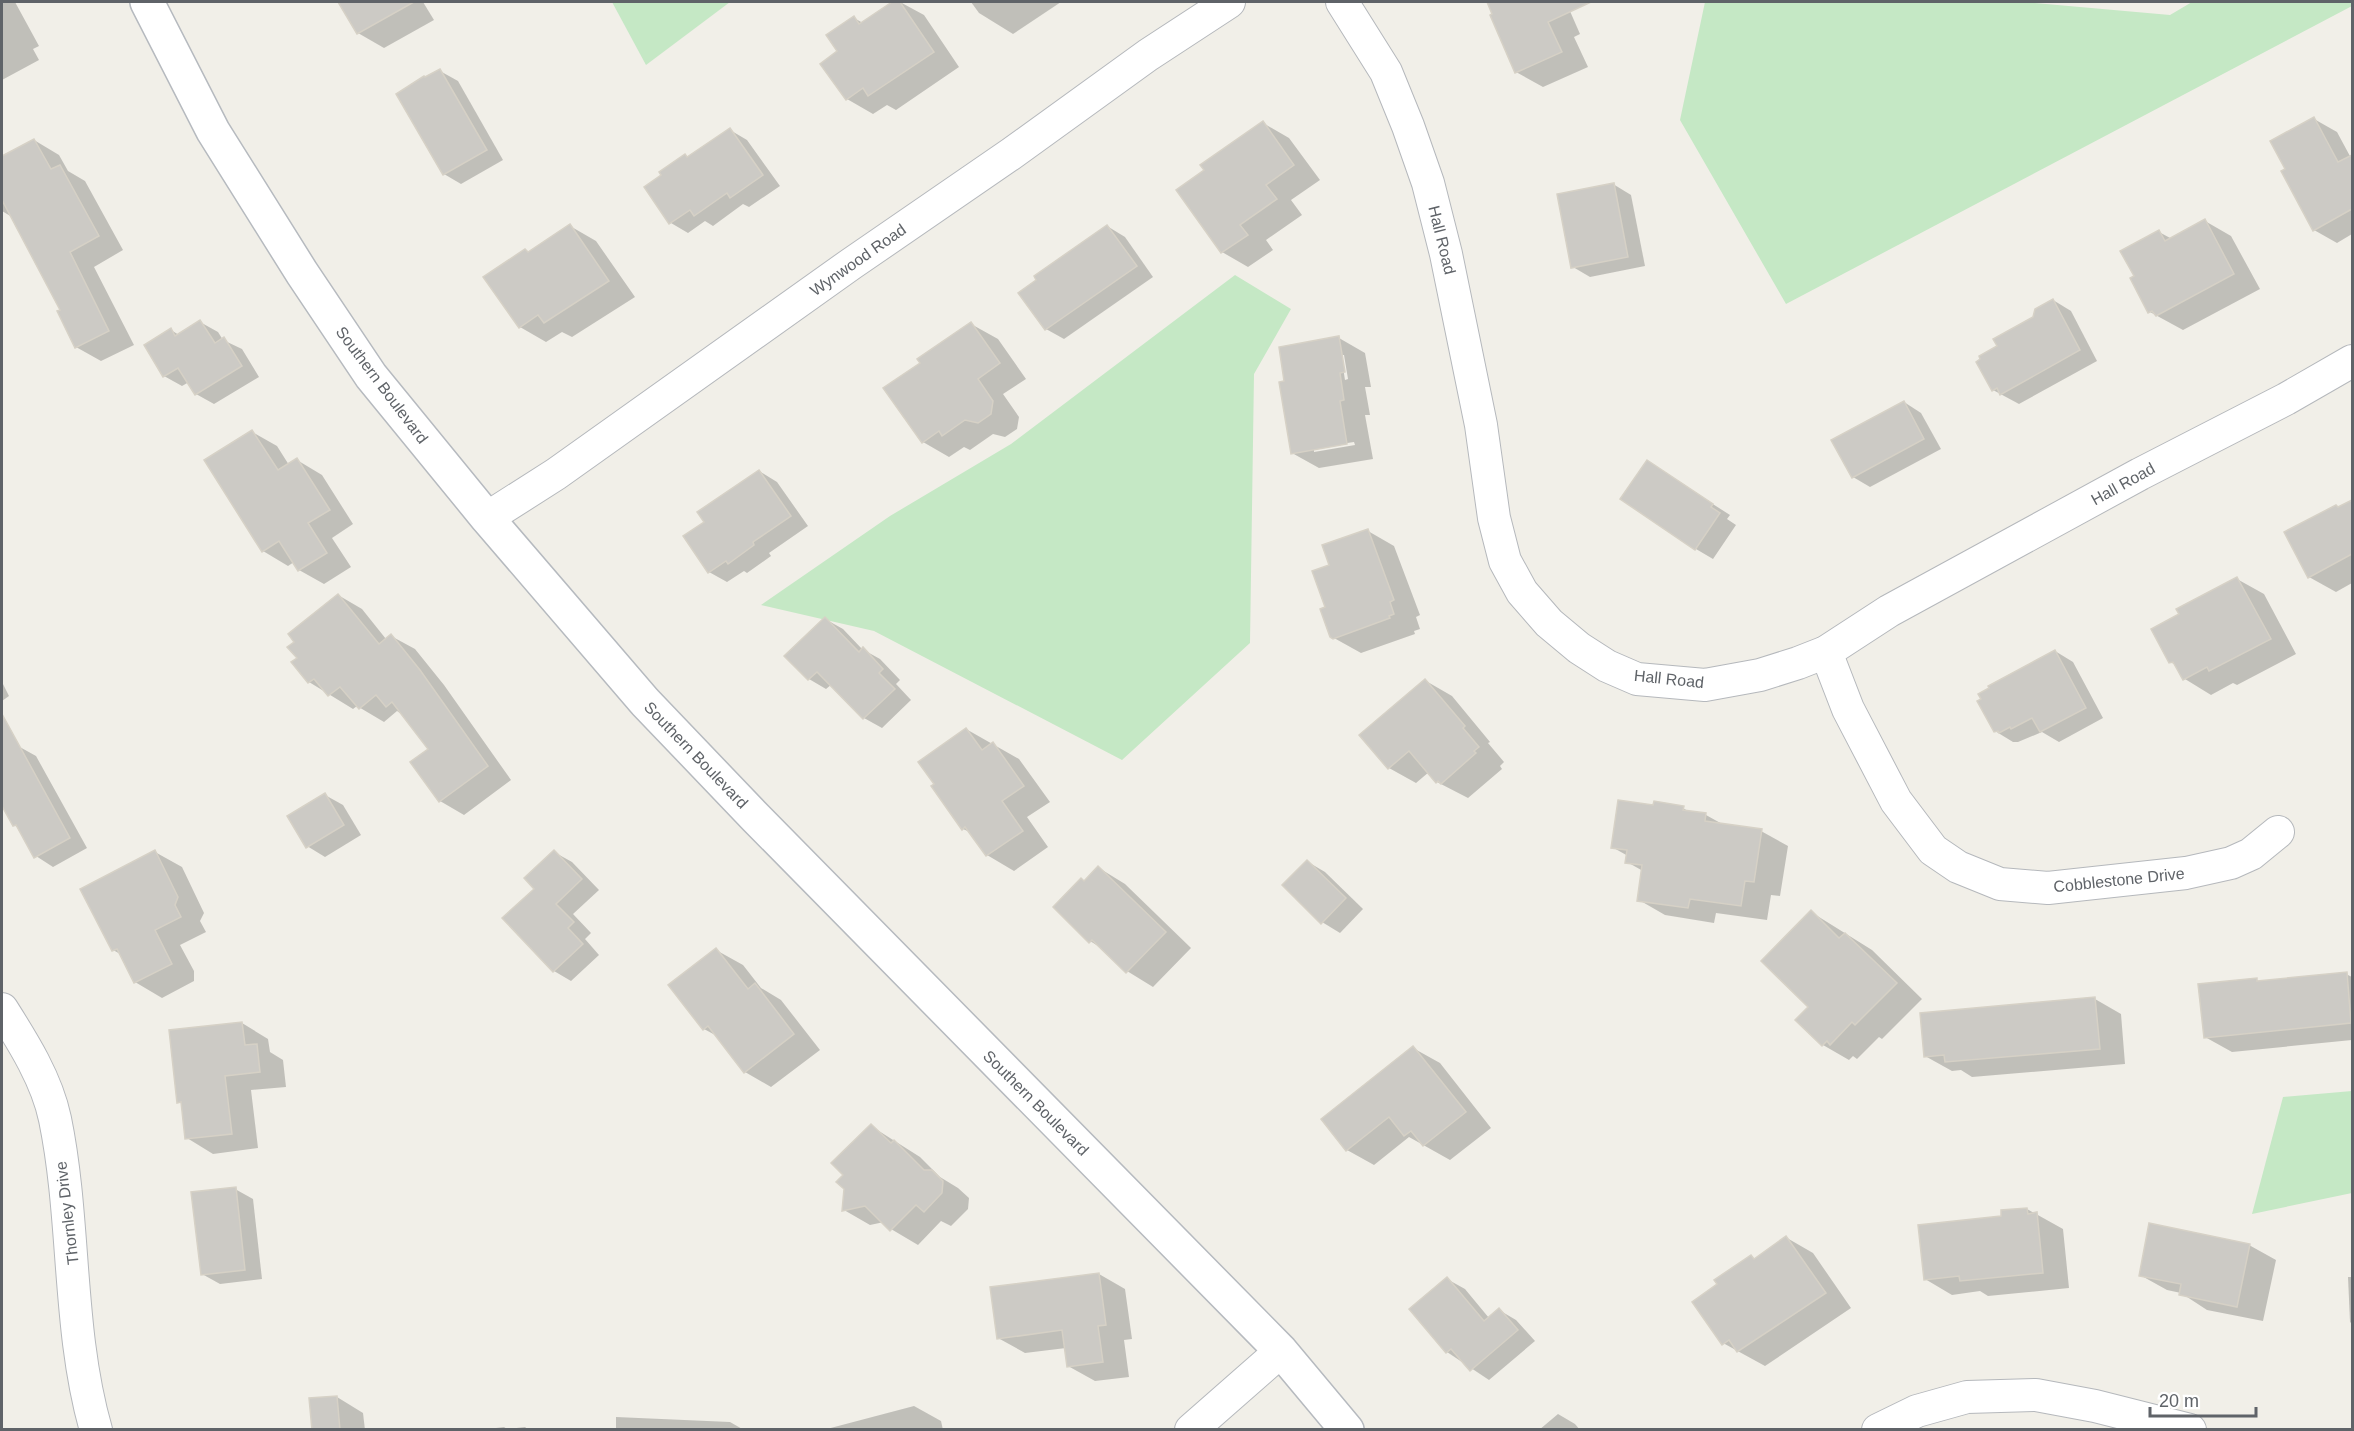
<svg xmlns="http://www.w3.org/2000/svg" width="2354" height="1431" font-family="Helvetica,sans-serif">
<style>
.green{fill:#c5e8c5}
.shadow{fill:#0003;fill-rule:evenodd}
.building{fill:#cccac5;stroke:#d6d1c6;stroke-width:1.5}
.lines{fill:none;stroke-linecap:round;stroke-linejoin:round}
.minor-casing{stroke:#b5b8bc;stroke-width:34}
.secondary-casing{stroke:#b6babf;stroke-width:36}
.minor{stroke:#fff;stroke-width:32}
.secondary{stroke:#fff;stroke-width:33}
.labels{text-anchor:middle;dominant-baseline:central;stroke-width:6;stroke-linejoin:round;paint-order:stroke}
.street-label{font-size:16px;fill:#5f6368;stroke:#fff}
</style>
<rect width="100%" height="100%" fill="#f1efe8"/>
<g class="green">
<path d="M 612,2 L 730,2 L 646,65 Z"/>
<path d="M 1705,2 L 2023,2 L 2170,15 L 2192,2 L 2352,2 L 2352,6 L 1786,304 L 1680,120 Z"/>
<path d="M 1235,275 L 1291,309 L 1254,374 L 1250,643 L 1122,760 L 874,631 L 761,605 L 890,516 L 1011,444 Z"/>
<path d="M 2352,1091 L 2352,1193 L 2252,1214 L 2283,1097 Z"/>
</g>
<g class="shadow">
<path d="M 2,2 L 15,2 L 39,46 L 33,49 L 39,60 L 2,80 Z"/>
<path d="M 340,2 L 423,2 L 434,20 L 384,48 L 358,33 Z"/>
<path d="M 895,2 L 900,2 L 924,15 L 959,67 L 896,110 L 887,105 L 873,114 L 847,99 L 854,18 L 863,23 Z"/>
<path d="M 971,2 L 1061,2 L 1013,34 L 979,13 Z"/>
<path d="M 1489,2 L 1566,2 L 1580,34 L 1574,37 L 1588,67 L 1543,87 L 1516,72 Z"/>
<path d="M 440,71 L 458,81 L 503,160 L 461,184 L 444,174 Z"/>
<path d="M 2314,119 L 2337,132 L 2351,158 L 2352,157 L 2352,234 L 2337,243 L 2314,230 L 2287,169 Z"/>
<path d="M 1263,123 L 1289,138 L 1320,180 L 1291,200 L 1302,215 L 1266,240 L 1273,250 L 1248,267 L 1222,252 L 1206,170 Z"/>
<path d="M 730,130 L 747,140 L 780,186 L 749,207 L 743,204 L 713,226 L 705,221 L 688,233 L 671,223 L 646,187 Z"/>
<path d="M 34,140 L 59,155 L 68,171 L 85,181 L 123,250 L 94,267 L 134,345 L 101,361 L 76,347 L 62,310 L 12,217 L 2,211 L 2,165 L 4,164 L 2,158 Z"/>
<path d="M 1613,184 L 1631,195 L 1645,266 L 1590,277 L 1573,267 Z"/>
<path d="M 2205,221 L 2231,236 L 2260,289 L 2183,330 L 2150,312 L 2136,277 L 2159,232 L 2172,239 Z"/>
<path d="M 570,226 L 596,241 L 635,297 L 572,337 L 562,332 L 546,342 L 520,327 L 529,253 Z"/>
<path d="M 1107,226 L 1125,237 L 1153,277 L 1064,339 L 1046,329 Z"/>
<path d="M 2053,300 L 2071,311 L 2097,361 L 2019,404 L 1993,390 L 1983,360 Z"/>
<path d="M 200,322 L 218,332 L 223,340 L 242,349 L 259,377 L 214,404 L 196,394 L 189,382 L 182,386 L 164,376 L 171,330 L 179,335 Z"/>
<path d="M 971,324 L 998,339 L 1026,379 L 1003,394 L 1019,417 L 1017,429 L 1005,437 L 993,434 L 970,450 L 964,447 L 949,457 L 923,442 L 922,364 Z"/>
<path d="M 1339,338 L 1365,353 L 1371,387 L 1365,387 L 1370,415 L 1365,415 L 1373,459 L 1319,468 L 1292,453 L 1286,382 ZM 1341,355 L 1344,355 L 1348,379 L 1345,380 ZM 1354,442 L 1355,445 L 1314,452 L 1314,448 Z"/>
<path d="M 1904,402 L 1921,413 L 1941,449 L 1870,487 L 1853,477 Z"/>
<path d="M 252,432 L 277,446 L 289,465 L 297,460 L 322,475 L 353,524 L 332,538 L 351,567 L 324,584 L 299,570 L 294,562 L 288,566 L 263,551 Z"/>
<path d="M 1647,462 L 1730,515 L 1727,519 L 1736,525 L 1713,559 L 1696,549 Z"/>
<path d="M 759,471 L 777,482 L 808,526 L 769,553 L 771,556 L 747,573 L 744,571 L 727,582 L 709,572 L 706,522 Z"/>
<path d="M 2352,502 L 2352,583 L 2336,592 L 2309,577 L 2340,508 Z"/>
<path d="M 1368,531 L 1394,546 L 1420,615 L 1416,617 L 1420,629 L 1414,631 L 1415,634 L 1361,653 L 1334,638 L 1327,607 L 1331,566 Z"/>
<path d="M 2237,579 L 2264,594 L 2296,654 L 2237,685 L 2233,683 L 2211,695 L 2185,679 L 2178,666 L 2170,662 L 2181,614 Z"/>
<path d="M 338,595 L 362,609 L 386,639 L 391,636 L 415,649 L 444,685 L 511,780 L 464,815 L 440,801 L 430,749 L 406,717 L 397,711 L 384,722 L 357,706 L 353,709 L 309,682 L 293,662 L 299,658 Z"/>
<path d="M 825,619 L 843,629 L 862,649 L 880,659 L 900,680 L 896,684 L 911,700 L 882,728 L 864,718 L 832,684 L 826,689 L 809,679 Z"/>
<path d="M 2055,651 L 2073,662 L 2103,718 L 2059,742 L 2042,732 L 2018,742 L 2013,742 L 1995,731 L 1983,700 Z"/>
<path d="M 1426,681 L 1452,696 L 1490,742 L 1488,743 L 1504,762 L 1500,766 L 1502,769 L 1468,798 L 1437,782 L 1429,772 L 1416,783 L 1389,768 Z"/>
<path d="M 2,682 L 9,696 L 2,701 Z"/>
<path d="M 966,729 L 1019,759 L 1050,802 L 1027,817 L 1048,847 L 1014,871 L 987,855 L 972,833 L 963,829 L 934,787 L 937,785 Z"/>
<path d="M 18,746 L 36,756 L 87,848 L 53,867 L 36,856 L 20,829 L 14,825 L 2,803 L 2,755 Z"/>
<path d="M 325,795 L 343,805 L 361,835 L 325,857 L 307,846 Z"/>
<path d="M 1654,807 L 1683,808 L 1691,813 L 1706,815 L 1724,825 L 1761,831 L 1788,846 L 1780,896 L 1771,895 L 1767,920 L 1716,913 L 1714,923 L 1665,915 L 1639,900 L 1643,871 L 1627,862 L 1628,856 L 1612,847 Z"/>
<path d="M 155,852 L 182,867 L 204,913 L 200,921 L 206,932 L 180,945 L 194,971 L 194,981 L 162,998 L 135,982 L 122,955 L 113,950 Z"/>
<path d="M 554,852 L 572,862 L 599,890 L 573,914 L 591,933 L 585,939 L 599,955 L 571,981 L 554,971 L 536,889 Z"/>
<path d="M 1308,862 L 1325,872 L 1363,909 L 1340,933 L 1322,922 Z"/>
<path d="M 1099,868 L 1125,884 L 1191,948 L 1153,987 L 1127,971 L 1103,949 L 1090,941 L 1086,882 Z"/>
<path d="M 1811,912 L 1872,950 L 1922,999 L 1882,1039 L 1879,1037 L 1857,1059 L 1853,1056 L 1849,1060 L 1823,1045 L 1810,1007 Z"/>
<path d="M 716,950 L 743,965 L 761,988 L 781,1000 L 820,1050 L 771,1087 L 745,1072 L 717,1036 L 704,1029 Z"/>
<path d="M 2346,974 L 2352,977 L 2352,1040 L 2232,1052 L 2205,1037 L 2256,980 L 2260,982 Z"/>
<path d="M 2095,999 L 2121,1014 L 2125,1064 L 1972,1077 L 1961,1070 L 1952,1071 L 1925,1056 Z"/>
<path d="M 242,1023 L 268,1039 L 270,1052 L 283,1060 L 286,1087 L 251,1090 L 258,1148 L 213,1154 L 187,1138 L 183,1104 L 178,1102 Z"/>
<path d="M 1413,1048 L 1440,1063 L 1491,1128 L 1450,1160 L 1409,1137 L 1374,1165 L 1347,1150 Z"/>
<path d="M 871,1126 L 920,1157 L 940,1177 L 958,1188 L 969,1198 L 968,1209 L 951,1226 L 941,1221 L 918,1245 L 891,1229 L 884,1222 L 870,1225 L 844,1210 L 845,1175 Z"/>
<path d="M 235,1189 L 253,1199 L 262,1279 L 220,1284 L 202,1274 Z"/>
<path d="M 2027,1209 L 2063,1229 L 2069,1288 L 1988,1296 L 1980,1291 L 1952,1295 L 1925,1279 L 2003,1218 Z"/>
<path d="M 1787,1238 L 1813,1253 L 1851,1308 L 1765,1366 L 1723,1343 L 1751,1257 L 1756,1259 Z"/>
<path d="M 2249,1245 L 2276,1260 L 2263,1321 L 2207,1310 L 2181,1293 L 2167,1290 L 2140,1275 Z"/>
<path d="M 1099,1274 L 1125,1289 L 1132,1339 L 1124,1340 L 1129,1377 L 1095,1381 L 1068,1366 L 1066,1348 L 1025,1353 L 998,1338 Z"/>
<path d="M 2348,1277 L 2352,1277 L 2352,1324 L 2350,1322 Z"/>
<path d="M 1447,1279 L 1465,1289 L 1489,1318 L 1499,1310 L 1516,1320 L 1535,1341 L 1489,1380 L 1447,1352 Z"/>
<path d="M 337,1397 L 363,1413 L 365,1430 L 313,1430 Z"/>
<path d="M 914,1406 L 941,1421 L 943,1430 L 823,1430 Z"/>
<path d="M 1558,1414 L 1575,1424 L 1580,1430 L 1539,1430 Z"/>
<path d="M 616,1417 L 730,1422 L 744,1430 L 616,1430 Z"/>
<path d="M 504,1427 L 507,1429 L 525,1427 L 529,1430 L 480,1430 Z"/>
</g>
<g class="building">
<path d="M 338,2 L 414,2 L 357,34 Z"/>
<path d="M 892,2 L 900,2 L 934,52 L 868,96 L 863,88 L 846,100 L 820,64 L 837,51 L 826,35 L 854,16 L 859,24 Z"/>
<path d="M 1487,2 L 1591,2 L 1548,22 L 1562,52 L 1515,73 L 1490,15 L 1492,14 Z"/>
<path d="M 440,69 L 487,150 L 443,175 L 396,94 L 424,76 L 425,77 Z"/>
<path d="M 2314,117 L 2338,162 L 2352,155 L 2352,209 L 2313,231 L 2281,171 L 2285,169 L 2270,141 Z"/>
<path d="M 1263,121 L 1294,165 L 1266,185 L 1277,199 L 1240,225 L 1248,235 L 1221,253 L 1176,190 L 1204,170 L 1200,165 Z"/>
<path d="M 730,128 L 763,175 L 730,198 L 727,193 L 694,216 L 690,210 L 669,224 L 644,187 L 661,175 L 659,172 L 685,154 L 687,157 Z"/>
<path d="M 34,139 L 51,169 L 60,165 L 99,236 L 70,252 L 109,331 L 75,348 L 57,311 L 60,310 L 2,200 L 2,156 Z"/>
<path d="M 1614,183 L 1628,257 L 1571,268 L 1557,194 Z"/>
<path d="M 2205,219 L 2234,274 L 2156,316 L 2152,311 L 2148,313 L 2130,278 L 2134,276 L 2120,251 L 2159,230 L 2165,241 Z"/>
<path d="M 570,224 L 609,281 L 544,323 L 538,315 L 519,328 L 483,277 L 525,249 L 528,252 Z"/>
<path d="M 1107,225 L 1137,266 L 1045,330 L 1018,293 L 1036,280 L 1034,276 Z"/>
<path d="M 2053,299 L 2080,350 L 2000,395 L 1997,388 L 1992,391 L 1976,362 L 1980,359 L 1979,356 L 1997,346 L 1993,339 L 2033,317 L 2035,309 Z"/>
<path d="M 200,320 L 215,343 L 224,337 L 242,366 L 195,395 L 178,368 L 163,377 L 144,345 L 171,328 L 175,336 Z"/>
<path d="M 971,322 L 1000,363 L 978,379 L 993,401 L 991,414 L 978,423 L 965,420 L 942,436 L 939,431 L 922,443 L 883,388 L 920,363 L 917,359 Z"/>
<path d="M 1339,336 L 1345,372 L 1340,373 L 1344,400 L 1340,401 L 1347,444 L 1291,454 L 1279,382 L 1284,381 L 1279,347 Z"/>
<path d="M 1904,401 L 1924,439 L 1852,478 L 1831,440 Z"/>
<path d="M 252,430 L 278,470 L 297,458 L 330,510 L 308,523 L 327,553 L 298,571 L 279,541 L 262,552 L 204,460 Z"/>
<path d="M 1647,460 L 1713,504 L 1711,507 L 1720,513 L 1695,550 L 1620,499 Z"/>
<path d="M 759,470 L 791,516 L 753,542 L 754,545 L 728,564 L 726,561 L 708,573 L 683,536 L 704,522 L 697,512 Z"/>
<path d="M 2352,500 L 2352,554 L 2308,578 L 2284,532 L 2336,505 L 2338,507 Z"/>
<path d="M 1368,529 L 1394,600 L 1390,602 L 1394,614 L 1389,616 L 1390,618 L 1333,639 L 1330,637 L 1320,609 L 1325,607 L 1312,571 L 1329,565 L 1322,545 Z"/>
<path d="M 2237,577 L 2271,639 L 2209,671 L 2207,667 L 2183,680 L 2173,662 L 2169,663 L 2151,629 L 2179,614 L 2176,609 Z"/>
<path d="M 338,594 L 379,644 L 391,634 L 420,670 L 488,766 L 439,802 L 410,762 L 428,749 L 392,702 L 386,707 L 376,695 L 359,709 L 340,687 L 328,696 L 314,679 L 308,683 L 291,662 L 297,658 L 287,647 L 294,642 L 288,634 Z"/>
<path d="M 825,617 L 859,652 L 863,647 L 883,669 L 879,673 L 895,689 L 863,719 L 817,672 L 808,680 L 784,656 Z"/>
<path d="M 2055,650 L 2086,708 L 2040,732 L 2032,718 L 2011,729 L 2010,727 L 1999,733 L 1998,731 L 1994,732 L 1977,701 L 1981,699 L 1978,694 L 1989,688 L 1988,686 Z"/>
<path d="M 1425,679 L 1465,726 L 1463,728 L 1479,747 L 1474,751 L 1476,753 L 1441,784 L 1438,781 L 1436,783 L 1409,751 L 1388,769 L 1359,735 Z"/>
<path d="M 2,714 L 70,838 L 34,858 L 16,825 L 13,826 L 2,806 Z"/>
<path d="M 966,728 L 982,750 L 993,742 L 1024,786 L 1002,801 L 1023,831 L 986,856 L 965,827 L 962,830 L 931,786 L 934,784 L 918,762 Z"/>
<path d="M 325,793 L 344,825 L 306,848 L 287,816 Z"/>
<path d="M 1618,800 L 1653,805 L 1654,801 L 1684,806 L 1683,810 L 1706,813 L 1705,821 L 1762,829 L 1754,882 L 1745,881 L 1741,906 L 1690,899 L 1688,908 L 1637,901 L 1642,865 L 1625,863 L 1627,850 L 1611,848 Z"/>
<path d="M 155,850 L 178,897 L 175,905 L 181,917 L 155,930 L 172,964 L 134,983 L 117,949 L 112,951 L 80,889 Z"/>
<path d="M 554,850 L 582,879 L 556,904 L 574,922 L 568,928 L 583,944 L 553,972 L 502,918 L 534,889 L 524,878 Z"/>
<path d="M 1307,860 L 1346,898 L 1321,924 L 1282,885 Z"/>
<path d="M 1098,866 L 1166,932 L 1126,973 L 1092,940 L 1089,943 L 1053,907 L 1081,878 L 1084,881 Z"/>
<path d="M 1811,910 L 1839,938 L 1845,933 L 1897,983 L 1855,1025 L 1852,1022 L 1830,1045 L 1827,1041 L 1822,1046 L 1795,1020 L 1808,1007 L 1761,961 Z"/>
<path d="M 716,948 L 748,989 L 755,983 L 794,1034 L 744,1073 L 708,1026 L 703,1030 L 668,985 Z"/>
<path d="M 2347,972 L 2351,1023 L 2204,1038 L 2198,984 L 2257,978 L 2257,981 Z"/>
<path d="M 2095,997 L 2100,1049 L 1945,1062 L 1944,1055 L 1924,1057 L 1920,1013 Z"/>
<path d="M 242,1022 L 245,1045 L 257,1044 L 260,1072 L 225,1076 L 232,1134 L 185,1139 L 181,1102 L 177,1103 L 169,1030 Z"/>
<path d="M 1413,1046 L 1466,1112 L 1423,1146 L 1411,1131 L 1404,1136 L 1389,1117 L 1346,1151 L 1321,1119 Z"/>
<path d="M 871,1124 L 891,1143 L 894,1140 L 924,1170 L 932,1170 L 943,1181 L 942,1193 L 924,1212 L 916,1205 L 890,1231 L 865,1206 L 842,1211 L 844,1189 L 836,1182 L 843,1175 L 831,1163 Z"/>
<path d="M 236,1187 L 245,1270 L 201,1275 L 191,1192 Z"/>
<path d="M 2027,1208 L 2028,1214 L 2037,1212 L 2043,1273 L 1960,1281 L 1959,1276 L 1924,1280 L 1918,1225 L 2001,1216 L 2001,1210 Z"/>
<path d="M 2149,1223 L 2250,1244 L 2237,1307 L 2179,1295 L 2181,1284 L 2139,1276 Z"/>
<path d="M 1786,1236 L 1826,1293 L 1737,1352 L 1729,1340 L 1722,1345 L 1692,1302 L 1717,1284 L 1714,1280 L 1751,1255 L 1754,1259 Z"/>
<path d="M 1099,1273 L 1106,1325 L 1098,1326 L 1103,1362 L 1067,1367 L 1062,1330 L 997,1339 L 990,1287 Z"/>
<path d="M 1447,1277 L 1484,1321 L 1499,1308 L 1518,1330 L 1470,1371 L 1451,1349 L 1446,1353 L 1409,1309 Z"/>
<path d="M 337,1396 L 340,1430 L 312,1430 L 309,1398 Z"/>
</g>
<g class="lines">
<g class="minor-casing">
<g id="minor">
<path d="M 1342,2 L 1386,72 L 1408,126 L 1428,183 L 1446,254 L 1481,425 L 1494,518 L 1505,561 L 1522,592 L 1549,623 L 1579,648 L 1607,666 L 1637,679 L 1705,685 L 1760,675 L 1798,663 L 1826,652 L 1889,611 L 2140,474 L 2286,399 L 2352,361"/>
<path d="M 487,518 L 556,474 L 851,264 L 1011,154 L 1148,55 L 1229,2"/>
<path d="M 1826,652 L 1848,709 L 1896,801 L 1933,850 L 1958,867 L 2000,884 L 2048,888 L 2186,873 L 2231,863 L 2251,854 L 2278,832"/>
<path d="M 2,1009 C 23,1042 47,1080 55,1119 C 76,1221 67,1329 96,1430"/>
<path d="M 1191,1430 L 1281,1351"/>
<path d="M 1878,1430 L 1917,1411 L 1967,1397 L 2036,1395 L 2095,1406 L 2190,1430"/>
</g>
</g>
<g class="secondary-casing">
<path id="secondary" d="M 147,2 L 213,131 L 302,273 L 371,376 L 487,518 L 645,702 L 756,818 L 1281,1351 L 1347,1430"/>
</g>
<use href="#minor" class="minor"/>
<use href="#secondary" class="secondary"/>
</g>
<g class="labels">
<g class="street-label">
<text transform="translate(1442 240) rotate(76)">Hall Road</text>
<text transform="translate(858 260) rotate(-35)">Wynwood Road</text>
<text transform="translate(382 385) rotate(53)">Southern Boulevard</text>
<text transform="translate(2123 484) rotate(-29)">Hall Road</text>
<text transform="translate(1669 679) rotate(6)">Hall Road</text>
<text transform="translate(696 755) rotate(46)">Southern Boulevard</text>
<text transform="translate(2119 880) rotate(-6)">Cobblestone Drive</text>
<text transform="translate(1036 1103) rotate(45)">Southern Boulevard</text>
<text transform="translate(67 1213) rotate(-97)">Thornley Drive</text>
</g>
</g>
<rect width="2354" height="1431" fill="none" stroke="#5f6368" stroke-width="6"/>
<path d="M2150 1407v9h106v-9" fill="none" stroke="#5f6368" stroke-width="3"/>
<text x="2159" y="1407" font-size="18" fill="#5f6368" stroke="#ffffff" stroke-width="4.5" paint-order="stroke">20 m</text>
</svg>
